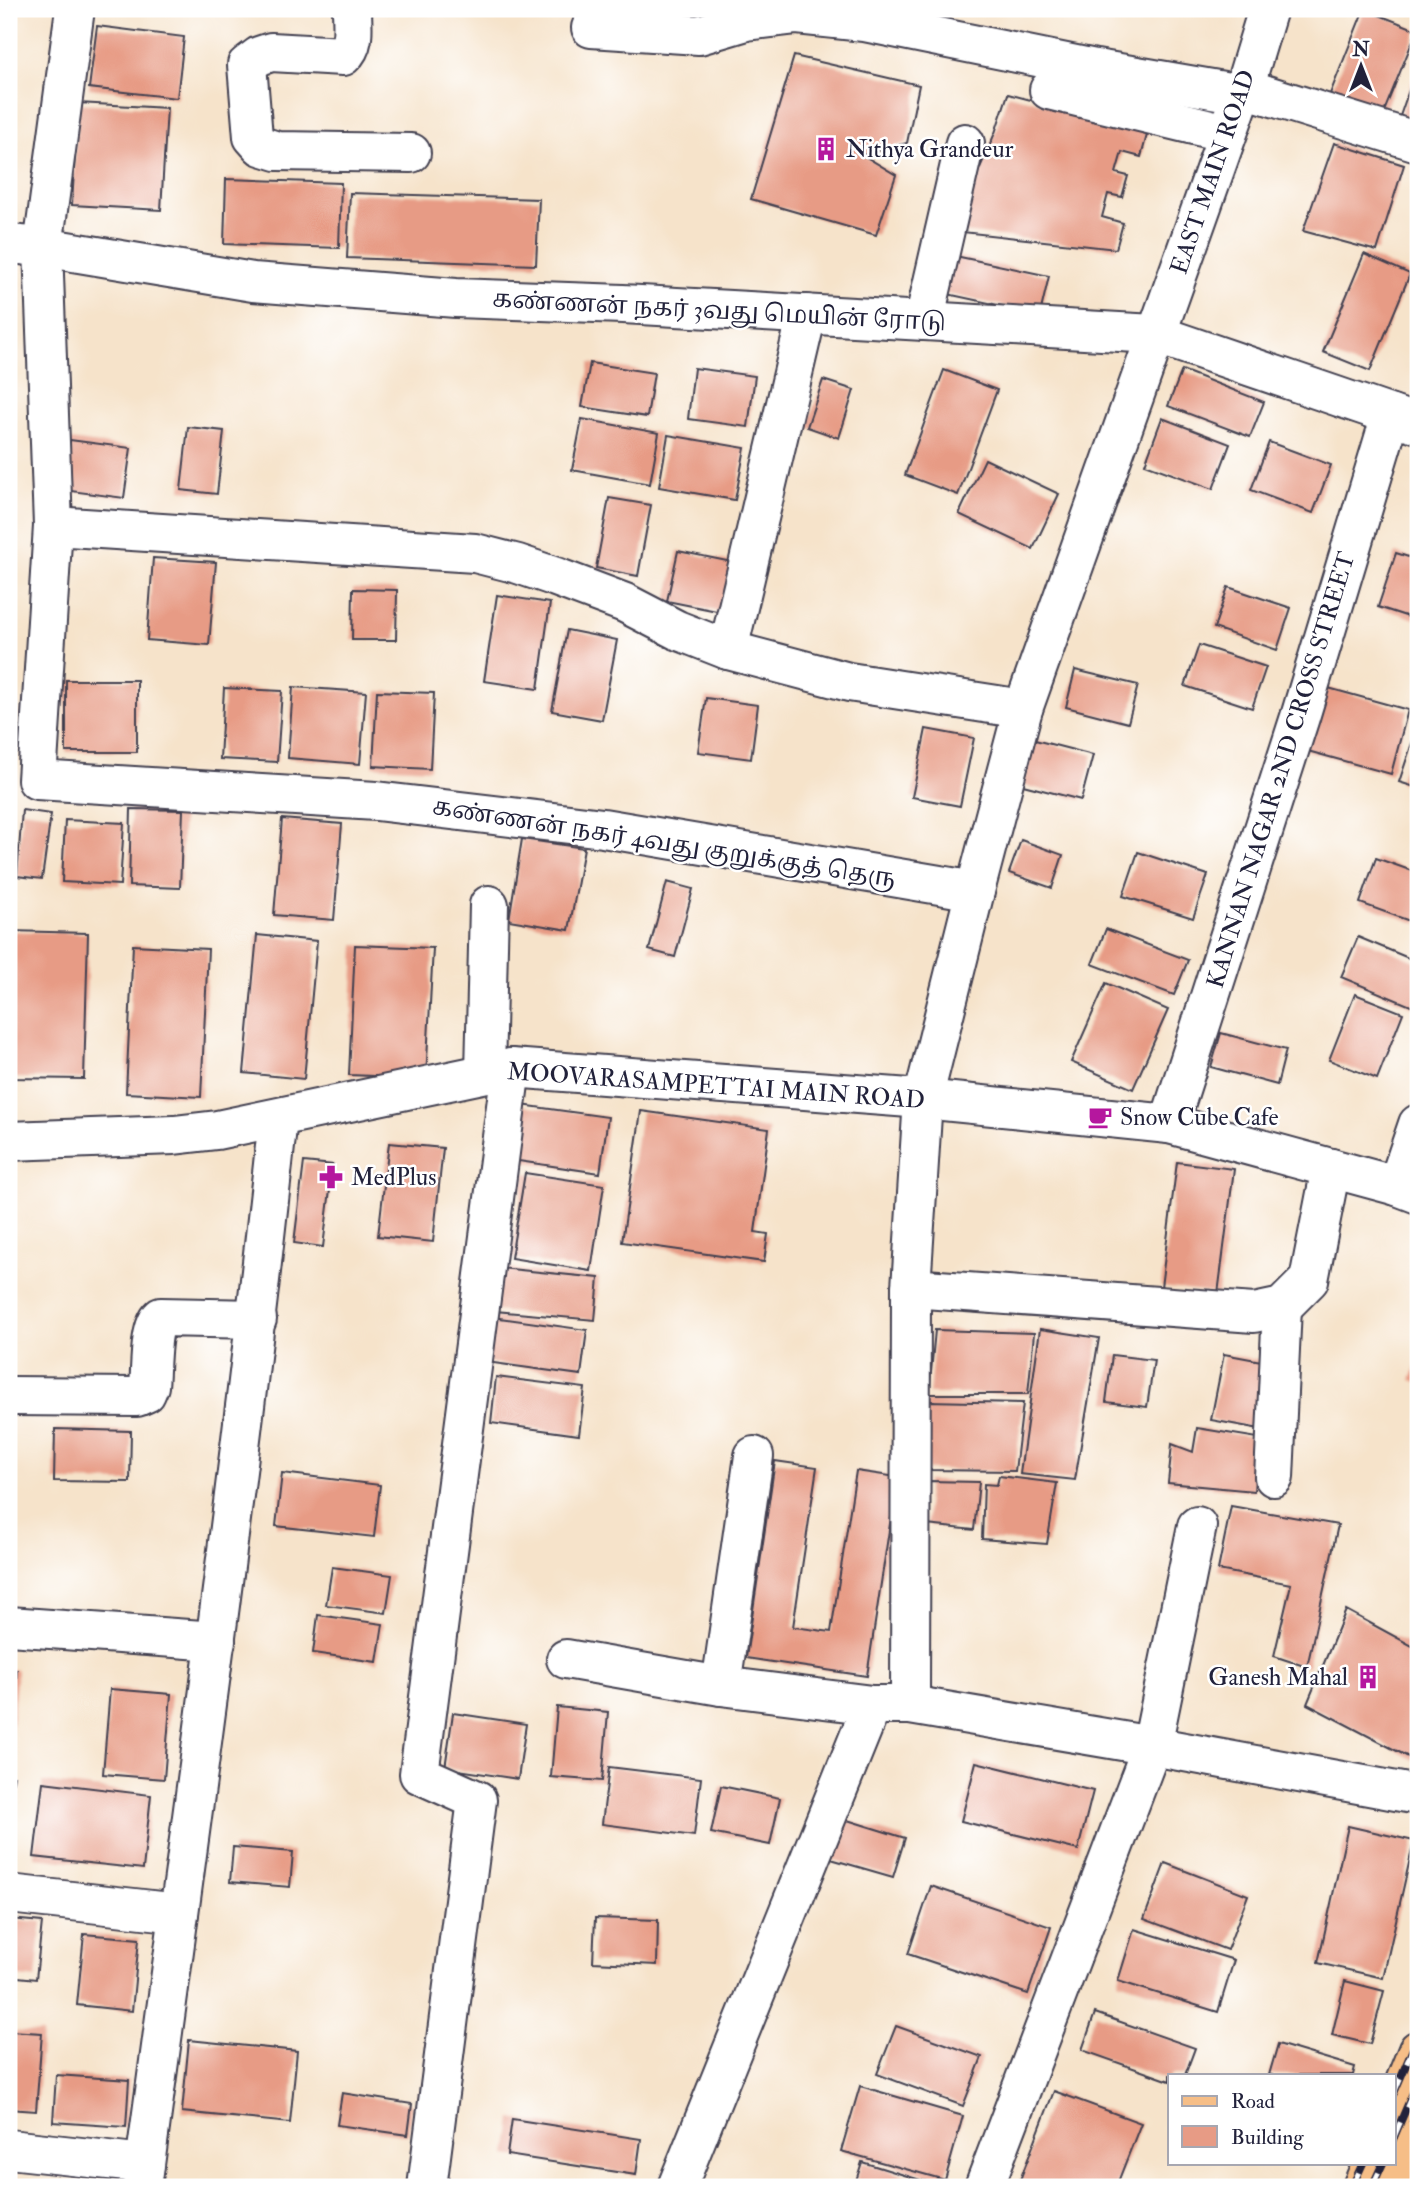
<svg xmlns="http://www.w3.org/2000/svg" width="1427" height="2196" font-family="'IM FELL Double Pica','Noto Serif Tamil',serif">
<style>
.building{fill:#e79b85}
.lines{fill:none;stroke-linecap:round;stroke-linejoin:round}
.minor-casing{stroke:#423f50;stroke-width:42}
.major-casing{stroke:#423f50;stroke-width:42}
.minor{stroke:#fff;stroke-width:38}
.major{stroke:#f6be87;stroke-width:38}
.rail-casing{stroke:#22223b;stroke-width:8}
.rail{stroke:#fff;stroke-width:5;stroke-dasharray:16;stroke-linecap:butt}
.labels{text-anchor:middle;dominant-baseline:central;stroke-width:5;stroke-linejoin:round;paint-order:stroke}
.poi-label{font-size:24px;fill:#22223b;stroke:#fff;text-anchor:start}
.street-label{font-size:24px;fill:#22223b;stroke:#fff}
</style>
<rect width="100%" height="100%" fill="#fff"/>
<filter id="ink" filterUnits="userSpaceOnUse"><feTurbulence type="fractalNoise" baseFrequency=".0143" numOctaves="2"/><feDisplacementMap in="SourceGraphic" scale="14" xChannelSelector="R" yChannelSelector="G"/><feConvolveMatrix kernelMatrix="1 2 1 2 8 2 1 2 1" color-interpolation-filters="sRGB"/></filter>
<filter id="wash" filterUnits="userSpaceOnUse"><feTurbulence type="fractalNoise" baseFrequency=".00686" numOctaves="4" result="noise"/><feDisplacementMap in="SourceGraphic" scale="28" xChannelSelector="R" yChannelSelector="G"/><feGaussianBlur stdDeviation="1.57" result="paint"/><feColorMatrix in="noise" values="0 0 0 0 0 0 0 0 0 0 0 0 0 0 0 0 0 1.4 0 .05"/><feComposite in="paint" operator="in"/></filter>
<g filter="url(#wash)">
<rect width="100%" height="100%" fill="#f6e3ca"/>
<g id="blocks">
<g class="building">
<path d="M 1364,9 L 1417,30 L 1381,119 L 1328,99 Z"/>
<path d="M 97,26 L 184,37 L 177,98 L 89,88 Z"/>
<path d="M 794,56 L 919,85 L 907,143 L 863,155 L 896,175 L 876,235 L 751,199 Z"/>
<path d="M 1418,64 L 1418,122 L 1400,116 Z"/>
<path d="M 1008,94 L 1148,131 L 1141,157 L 1122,152 L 1116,173 L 1128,176 L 1122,197 L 1108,194 L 1102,217 L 1123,223 L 1116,249 L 953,231 L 995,133 Z"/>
<path d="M 78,103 L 167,108 L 161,210 L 72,205 Z"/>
<path d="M 1334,143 L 1404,165 L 1377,251 L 1303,231 Z"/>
<path d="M 226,179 L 341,183 L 339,248 L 224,244 Z"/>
<path d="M 350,193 L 539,199 L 536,265 L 347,258 Z"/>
<path d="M 946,254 L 1049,276 L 1040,314 L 938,292 Z"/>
<path d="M 1364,254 L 1410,274 L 1370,371 L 1323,352 Z"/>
<path d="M 590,363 L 654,373 L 647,417 L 582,407 Z"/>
<path d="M 694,368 L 755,376 L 748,427 L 688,419 Z"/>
<path d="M 944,370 L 997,390 L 958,495 L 905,475 Z"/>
<path d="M 1182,370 L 1264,402 L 1250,437 L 1168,406 Z"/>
<path d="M 823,380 L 854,390 L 839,438 L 807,427 Z"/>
<path d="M 1162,418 L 1230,444 L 1213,489 L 1145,464 Z"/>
<path d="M 582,419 L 659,433 L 650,484 L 572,470 Z"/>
<path d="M 188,427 L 224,431 L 217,494 L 181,490 Z"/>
<path d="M 668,435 L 745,448 L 735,500 L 659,487 Z"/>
<path d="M 70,440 L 131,448 L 124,498 L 63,490 Z"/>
<path d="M 1269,442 L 1331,465 L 1313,513 L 1251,490 Z"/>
<path d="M 985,459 L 1059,494 L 1033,549 L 959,514 Z"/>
<path d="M 609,498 L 651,505 L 638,576 L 596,568 Z"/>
<path d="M 678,551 L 732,562 L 722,612 L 667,601 Z"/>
<path d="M 1396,553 L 1418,560 L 1418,620 L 1378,607 Z"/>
<path d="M 153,558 L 216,562 L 209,645 L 147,640 Z"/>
<path d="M 1228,587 L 1291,608 L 1277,650 L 1214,628 Z"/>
<path d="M 353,589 L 397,590 L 396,640 L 352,640 Z"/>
<path d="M 497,595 L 550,603 L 538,689 L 484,681 Z"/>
<path d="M 567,630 L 617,640 L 602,720 L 552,711 Z"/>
<path d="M 1199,645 L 1266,667 L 1252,708 L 1185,686 Z"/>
<path d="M 1075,670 L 1138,685 L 1128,723 L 1066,707 Z"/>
<rect x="66" y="680" width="71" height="72"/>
<path d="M 1321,686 L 1408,710 L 1391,774 L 1304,750 Z"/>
<path d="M 293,687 L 366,692 L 360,764 L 288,758 Z"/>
<path d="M 224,688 L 282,691 L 277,762 L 220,759 Z"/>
<path d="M 377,691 L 434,693 L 430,769 L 373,766 Z"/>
<path d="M 706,698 L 758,705 L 751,759 L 698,752 Z"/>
<path d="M 1418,725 L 1418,788 L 1399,782 Z"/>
<path d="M 926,729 L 974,738 L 960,806 L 912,797 Z"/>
<path d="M 1035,740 L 1093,755 L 1081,800 L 1023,785 Z"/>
<path d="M 131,809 L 183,810 L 180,888 L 129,886 Z"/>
<path d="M 22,810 L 51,814 L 42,879 L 17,876 Z"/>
<path d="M 282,819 L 342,824 L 334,920 L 274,915 Z"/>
<path d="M 65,820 L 124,823 L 120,885 L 62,882 Z"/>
<path d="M 522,839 L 584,848 L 569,930 L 509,920 Z"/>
<path d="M 1021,840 L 1063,855 L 1052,888 L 1009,873 Z"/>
<path d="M 1138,852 L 1208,875 L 1193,918 L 1123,896 Z"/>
<path d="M 1376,858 L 1418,873 L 1418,924 L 1360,903 Z"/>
<path d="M 667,882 L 693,889 L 675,957 L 649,950 Z"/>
<path d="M 1106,929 L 1188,960 L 1174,995 L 1092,964 Z"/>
<path d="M 10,931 L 88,933 L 84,1079 L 9,1078 Z"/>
<path d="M 257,935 L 317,941 L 304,1079 L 244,1073 Z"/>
<path d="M 1358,937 L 1418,962 L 1418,1009 L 1341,977 Z"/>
<path d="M 133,945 L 208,949 L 201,1097 L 126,1093 Z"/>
<path d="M 355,945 L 433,948 L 426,1078 L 349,1075 Z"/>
<path d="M 1106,983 L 1168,1010 L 1133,1089 L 1071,1062 Z"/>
<path d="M 1355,994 L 1403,1013 L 1377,1079 L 1329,1060 Z"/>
<path d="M 1221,1033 L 1286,1050 L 1277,1085 L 1211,1067 Z"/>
<path d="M 507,1103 L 608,1117 L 600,1173 L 499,1158 Z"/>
<path d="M 641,1111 L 769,1129 L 755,1232 L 768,1234 L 764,1262 L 622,1242 Z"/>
<path d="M 389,1143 L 443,1148 L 433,1242 L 378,1236 Z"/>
<path d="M 304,1162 L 333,1165 L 323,1247 L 294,1243 Z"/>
<path d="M 1177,1162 L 1234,1169 L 1218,1294 L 1161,1287 Z"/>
<path d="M 525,1173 L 604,1185 L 591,1271 L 511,1258 Z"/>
<path d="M 499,1268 L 599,1278 L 595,1320 L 495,1311 Z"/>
<path d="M 492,1317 L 587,1330 L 581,1375 L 486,1362 Z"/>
<path d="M 1040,1329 L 1099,1338 L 1075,1480 L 1020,1474 Z"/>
<path d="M 935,1330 L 1034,1333 L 1028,1394 L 929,1394 Z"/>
<path d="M 1224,1354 L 1272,1363 L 1260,1429 L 1211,1420 Z"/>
<path d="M 1112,1355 L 1154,1360 L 1147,1407 L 1106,1402 Z"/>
<path d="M 1418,1360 L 1418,1382 L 1411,1380 Z"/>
<path d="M 496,1377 L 585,1388 L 579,1435 L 491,1423 Z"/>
<path d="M 926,1401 L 1023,1403 L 1015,1471 L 927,1470 Z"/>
<path d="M 1197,1428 L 1258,1438 L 1254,1491 L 1168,1483 L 1172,1444 L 1193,1452 Z"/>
<path d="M 55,1429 L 131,1431 L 130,1482 L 54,1481 Z"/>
<path d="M 775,1461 L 817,1467 L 793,1627 L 831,1632 L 856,1471 L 897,1477 L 867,1676 L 746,1658 Z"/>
<path d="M 282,1473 L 380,1485 L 374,1537 L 276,1526 Z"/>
<path d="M 999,1476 L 1057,1483 L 1047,1544 L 982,1539 L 984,1484 L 997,1485 Z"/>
<path d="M 927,1481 L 979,1482 L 974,1530 L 927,1525 Z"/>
<path d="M 1231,1506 L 1338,1525 L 1307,1667 L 1274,1656 L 1291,1584 L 1218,1570 Z"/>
<path d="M 332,1567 L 392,1575 L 386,1613 L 326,1605 Z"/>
<path d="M 1346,1610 L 1418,1649 L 1418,1762 L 1307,1704 Z"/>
<path d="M 318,1615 L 383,1624 L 377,1662 L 313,1653 Z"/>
<path d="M 9,1669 L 17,1670 L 11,1737 L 9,1737 Z"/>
<path d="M 110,1689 L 171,1694 L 164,1779 L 103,1774 Z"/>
<path d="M 557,1707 L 608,1712 L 602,1781 L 551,1777 Z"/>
<path d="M 453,1713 L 526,1724 L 518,1779 L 445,1768 Z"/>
<path d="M 976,1762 L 1093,1791 L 1078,1850 L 961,1821 Z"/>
<path d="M 609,1767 L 701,1778 L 694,1836 L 602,1824 Z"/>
<path d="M 9,1775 L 14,1776 L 10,1798 L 9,1798 Z"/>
<path d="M 43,1782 L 151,1795 L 143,1869 L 34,1857 Z"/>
<path d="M 721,1786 L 780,1798 L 770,1845 L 711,1833 Z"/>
<path d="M 844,1819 L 905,1838 L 893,1877 L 831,1859 Z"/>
<path d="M 1348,1826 L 1414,1841 L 1383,1978 L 1318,1963 Z"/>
<path d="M 233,1847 L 293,1852 L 290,1887 L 230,1882 Z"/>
<path d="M 1165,1863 L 1248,1895 L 1227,1950 L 1144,1919 Z"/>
<path d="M 931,1886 L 1051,1927 L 1028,1994 L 908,1954 Z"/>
<path d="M 595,1918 L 658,1920 L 657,1965 L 593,1962 Z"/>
<path d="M 10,1919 L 42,1922 L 36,1979 L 9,1976 Z"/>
<path d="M 1134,1929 L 1234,1960 L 1218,2012 L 1118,1981 Z"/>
<path d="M 84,1934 L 139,1939 L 132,2011 L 77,2005 Z"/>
<path d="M 1345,1981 L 1384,1991 L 1370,2044 L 1332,2035 Z"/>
<path d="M 1095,2013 L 1195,2048 L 1185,2075 L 1170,2075 L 1170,2081 L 1082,2050 Z"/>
<path d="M 896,2026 L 982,2057 L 963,2106 L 877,2074 Z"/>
<path d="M 9,2031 L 42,2033 L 36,2111 L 9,2109 Z"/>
<path d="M 189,2040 L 297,2051 L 290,2123 L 182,2112 Z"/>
<path d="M 1278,2044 L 1355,2067 L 1353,2075 L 1269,2075 Z"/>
<path d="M 56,2075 L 129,2080 L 126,2127 L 53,2122 Z"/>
<path d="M 860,2086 L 963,2116 L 945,2180 L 841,2151 Z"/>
<path d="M 1054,2091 L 1141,2123 L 1116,2187 L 1040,2187 L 1020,2180 Z"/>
<path d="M 342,2093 L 412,2104 L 408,2135 L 337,2125 Z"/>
<path d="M 512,2119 L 641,2139 L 636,2175 L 507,2155 Z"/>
<path d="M 862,2162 L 930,2183 L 929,2187 L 854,2187 Z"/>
</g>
</g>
</g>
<g filter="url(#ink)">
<use href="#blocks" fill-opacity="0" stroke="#423f50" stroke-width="2"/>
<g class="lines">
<g class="minor-casing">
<g id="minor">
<path d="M 75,9 L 43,247 L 53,526 L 37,780 L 376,801 L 603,828 L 975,891"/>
<path d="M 352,9 C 352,25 356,45 343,56 L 271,52 L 259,56 L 247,65 L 253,137 L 261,146 L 277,151 L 411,153"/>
<path d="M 591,28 L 699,35 L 746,21 L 797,15 L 864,22 L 1096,69 L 1241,94"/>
<path d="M 1244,88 L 1418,142"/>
<path d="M 1049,90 L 1227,133"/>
<path d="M 9,244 L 43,247 L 253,282 L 456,298 L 623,304 L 1155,334 L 1418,424"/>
<path d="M 924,321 L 965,143"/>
<path d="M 53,526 L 475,553 L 518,564 L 556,577 L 625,603 L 677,630 L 728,650 L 849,682 L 1023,709"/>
<path d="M 728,650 L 807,314"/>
<path d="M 485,1073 L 489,905"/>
<path d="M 1169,1124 L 1300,717 L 1391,415"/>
<path d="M 9,1141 L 174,1135 L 217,1130 L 511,1068 L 923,1099 L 1169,1124 L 1397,1186 L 1418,1194"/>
<path d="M 1397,1186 L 1418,1124"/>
<path d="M 911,1288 L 1254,1313 L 1282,1307 L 1309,1280 L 1331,1168"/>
<path d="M 9,1396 L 137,1397 L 146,1393 L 149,1386 C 151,1369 149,1328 161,1317 L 257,1319"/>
<path d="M 1274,1477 L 1282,1307"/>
<path d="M 9,1626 L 216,1641"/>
<path d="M 566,1659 L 721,1686 L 872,1705 L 910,1705 L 1152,1746 L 1418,1795"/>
<path d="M 721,1686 L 754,1456"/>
<path d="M 910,1705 L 911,1288 L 923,1099 L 975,891 L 1023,709 L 1244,88 L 1268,9"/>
<path d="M 9,1894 L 179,1913"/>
<path d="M 9,2149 L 145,2164"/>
<path d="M 142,2187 C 190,1831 240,1476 278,1118"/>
<path d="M 427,2187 L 477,1800 L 419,1774 L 511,1068"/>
<path d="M 677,2187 L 872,1705"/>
<path d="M 984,2187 L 1152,1746 L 1197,1526"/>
</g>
</g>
<g class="major-casing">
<g id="major">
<path d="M 1394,2109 L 1418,2050"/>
<path d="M 1362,2187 L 1372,2163"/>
<path d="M 1399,2187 L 1418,2138"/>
</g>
</g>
<use href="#minor" class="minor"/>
<use href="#major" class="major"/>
<g class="rail-casing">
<g id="rail">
<path d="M 1394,2093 L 1418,2037"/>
<path d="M 1394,2137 L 1418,2081"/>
<path d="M 1352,2187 L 1363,2163"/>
<path d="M 1372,2187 L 1383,2163"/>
</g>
</g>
<use href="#rail" class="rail"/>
</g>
</g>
<defs>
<g id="building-bare" transform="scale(1.89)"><path d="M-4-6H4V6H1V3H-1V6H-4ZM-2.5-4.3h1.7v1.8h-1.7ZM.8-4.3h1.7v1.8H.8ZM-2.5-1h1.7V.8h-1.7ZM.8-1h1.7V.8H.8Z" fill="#b5179e" stroke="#fff" stroke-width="2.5" paint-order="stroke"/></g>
<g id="cafe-bare" transform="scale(1.89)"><path d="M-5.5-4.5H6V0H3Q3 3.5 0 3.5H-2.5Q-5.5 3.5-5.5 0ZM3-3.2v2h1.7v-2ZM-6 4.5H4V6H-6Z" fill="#b5179e" stroke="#fff" stroke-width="2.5" paint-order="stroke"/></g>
<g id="pharmacy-bare" transform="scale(1.89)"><path d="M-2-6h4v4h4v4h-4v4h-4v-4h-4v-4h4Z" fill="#b5179e" stroke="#fff" stroke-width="2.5" paint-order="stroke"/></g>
</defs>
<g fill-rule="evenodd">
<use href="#building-bare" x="826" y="149"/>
<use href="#cafe-bare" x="1100" y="1117"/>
<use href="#pharmacy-bare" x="331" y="1177"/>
<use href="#building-bare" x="1368" y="1677"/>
</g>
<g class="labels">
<g class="poi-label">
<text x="846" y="149">Nithya Grandeur</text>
<text x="1120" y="1117">Snow Cube Cafe</text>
<text x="351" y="1177">MedPlus</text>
<text x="1348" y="1677" text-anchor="end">Ganesh Mahal</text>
</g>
<g class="street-label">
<text transform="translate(1213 172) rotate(-71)">EAST MAIN ROAD</text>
<text transform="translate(719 311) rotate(3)">கண்ணன் நகர் 3வது மெயின் ரோடு</text>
<text transform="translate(1281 770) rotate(-73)">KANNAN NAGAR 2ND CROSS STREET</text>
<text transform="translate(664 843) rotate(9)">கண்ணன் நகர் 4வது குறுக்குத் தெரு</text>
<text transform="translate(716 1086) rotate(4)">MOOVARASAMPETTAI MAIN ROAD</text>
</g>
</g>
<rect width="1427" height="2196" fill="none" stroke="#fff" stroke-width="35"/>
<rect x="1168" y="2074" width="228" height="91" fill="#ffffff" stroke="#a7a7b1" stroke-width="2"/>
<rect x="1182" y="2096" width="35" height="10" fill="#f6be87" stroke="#a7a7b1" stroke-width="2"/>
<text x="1231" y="2108" font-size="21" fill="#22223b">Road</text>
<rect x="1182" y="2126" width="35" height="21" fill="#e79b85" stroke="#a7a7b1" stroke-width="2"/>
<text x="1231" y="2144" font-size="21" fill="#22223b">Building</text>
<g transform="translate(1361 66)" stroke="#ffffff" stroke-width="5" paint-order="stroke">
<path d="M0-5L12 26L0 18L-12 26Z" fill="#22223b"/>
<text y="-10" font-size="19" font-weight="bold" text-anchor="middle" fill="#22223b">N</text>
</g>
</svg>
